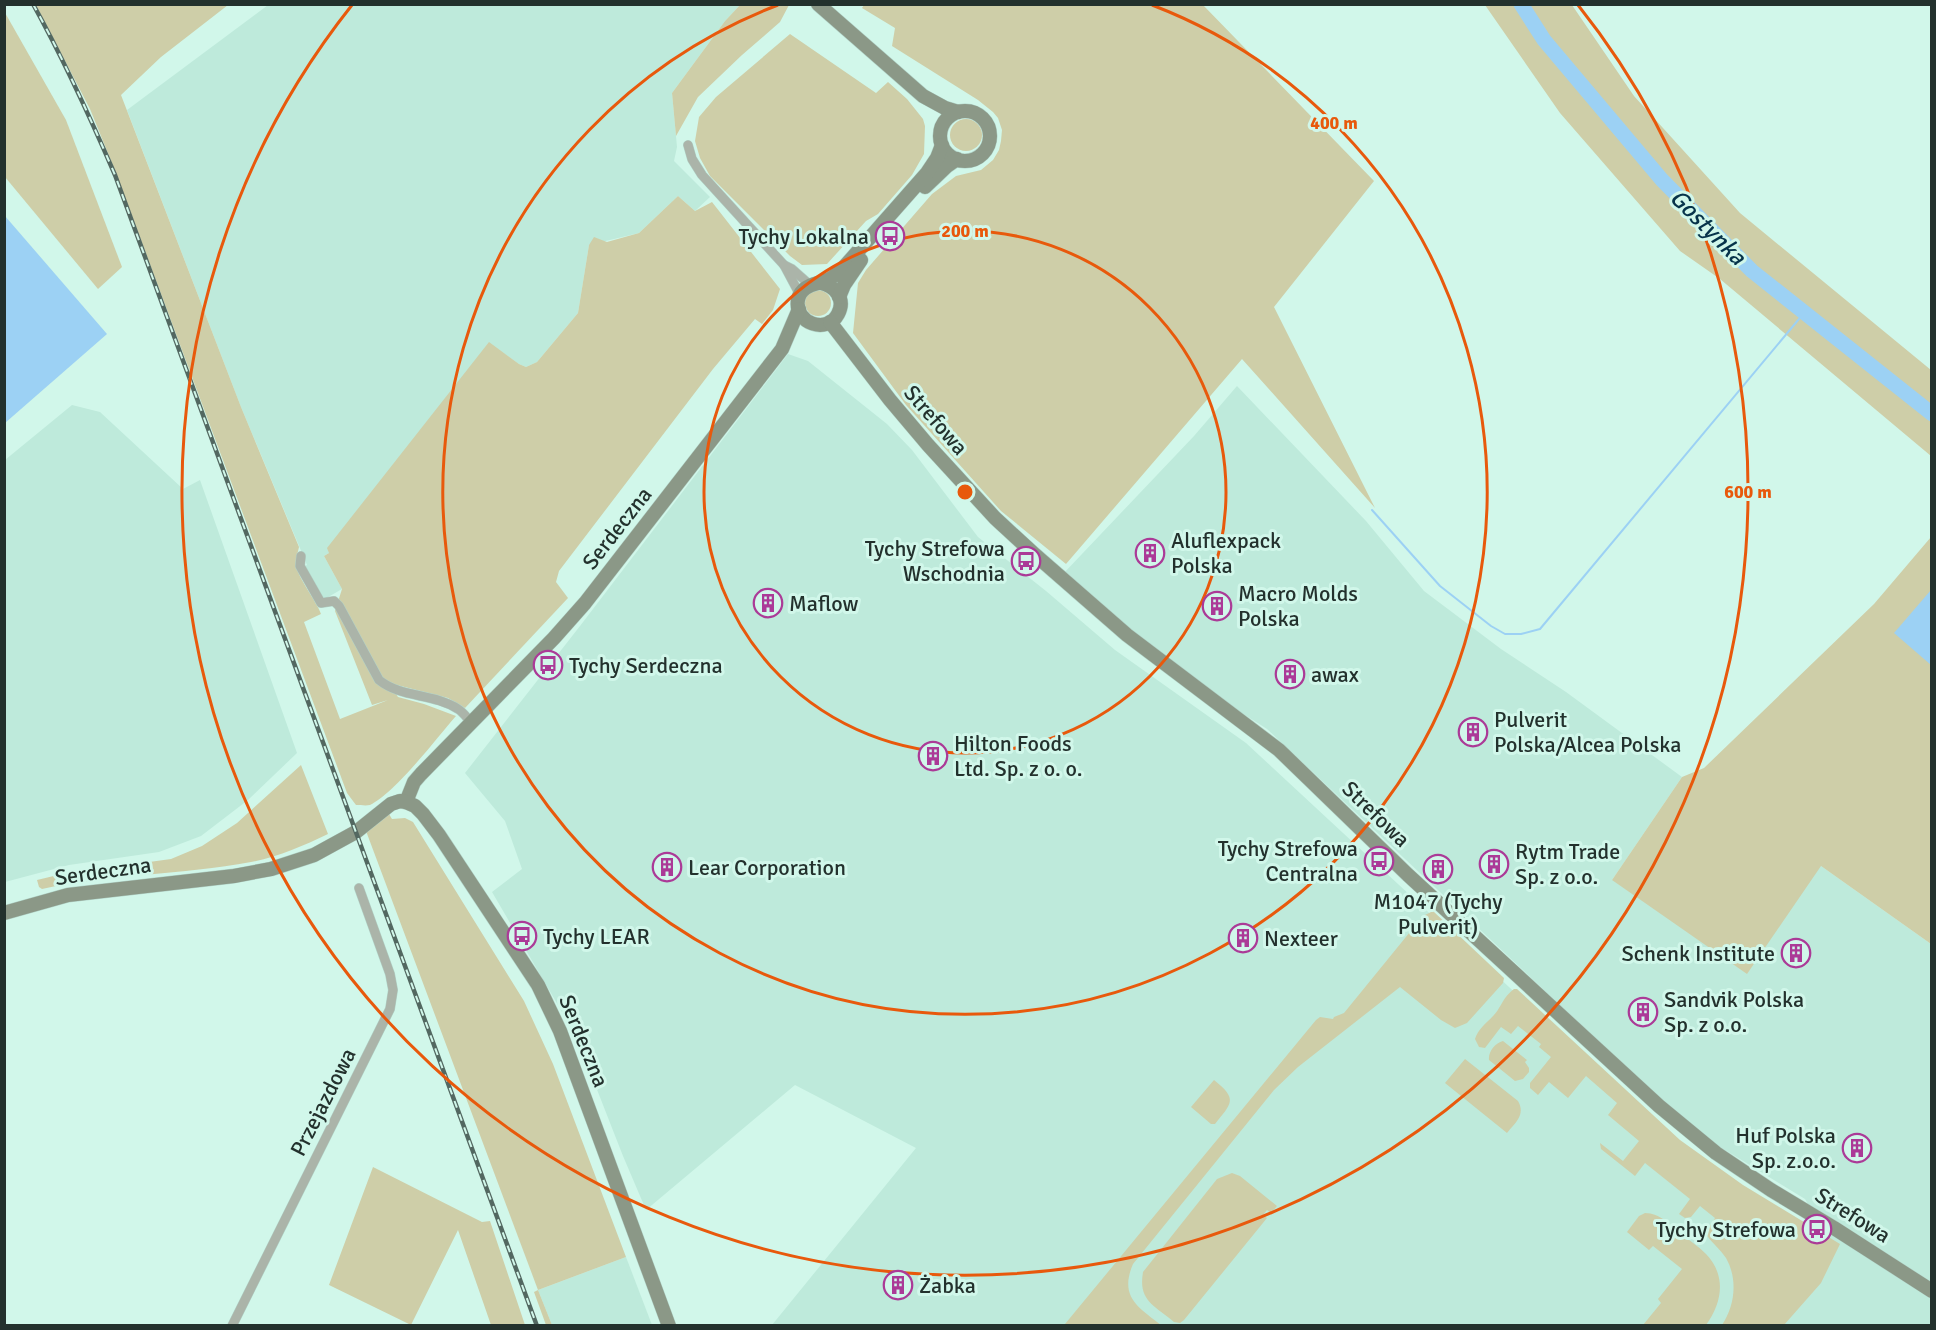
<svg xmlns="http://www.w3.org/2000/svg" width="1936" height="1330" font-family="Signika,sans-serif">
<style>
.built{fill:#beeadb}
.green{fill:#cecea8}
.water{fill:#9cd1f4}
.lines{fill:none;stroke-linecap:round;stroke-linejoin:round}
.stream{stroke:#9cd1f4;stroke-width:2}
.river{stroke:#9cd1f4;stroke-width:15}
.street-casing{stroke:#b2d3c8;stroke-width:10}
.secondary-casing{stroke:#b2d3c8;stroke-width:15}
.street{stroke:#abb4a9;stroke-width:9}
.secondary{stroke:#8b9887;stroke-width:14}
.rail-casing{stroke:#536861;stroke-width:4.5}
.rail{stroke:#d1f7ea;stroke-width:2;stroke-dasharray:7;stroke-linecap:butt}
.ring{fill:none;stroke:#e8590c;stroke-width:3}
.labels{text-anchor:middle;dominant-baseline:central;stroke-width:6;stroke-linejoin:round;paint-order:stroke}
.poi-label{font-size:22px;fill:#23312d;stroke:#d1f7ea;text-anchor:start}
.street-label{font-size:22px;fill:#23312d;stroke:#d1f7ea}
.water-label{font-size:24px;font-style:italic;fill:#06334a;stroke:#d1f7ea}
.centre{fill:#e8590c;stroke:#d1f7ea;stroke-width:3}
.ring-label{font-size:18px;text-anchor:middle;font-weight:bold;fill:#e8590c;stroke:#d1f7ea;stroke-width:6;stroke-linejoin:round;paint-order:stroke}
</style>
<rect width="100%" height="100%" fill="#d1f7ea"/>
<g class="built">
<path d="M 268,5 L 740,5 L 725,21 L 672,93 L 677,147 L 674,161 L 710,197 L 695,211 L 678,196 L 639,233 L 589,245 L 578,313 L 537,362 L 526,367 L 519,364 L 489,343 L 329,553 L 324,556 L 342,589 L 323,600 L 305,566 L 307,565 L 241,407 L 127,110 Z"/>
<path d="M 788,354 L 808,361 L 887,424 L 912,450 L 978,537 L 1046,591 L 1115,650 L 1246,743 L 1509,987 L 1607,1081 L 1715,1177 L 1829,1241 L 1805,1199 L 1709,1140 L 1646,1086 L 1267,729 L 1192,681 L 1063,574 L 1194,436 L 1237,386 L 1366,521 L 1424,591 L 1501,649 L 1566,692 L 1682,777 L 1612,880 L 1821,866 L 1931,944 L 1931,1325 L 772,1325 L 916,1148 L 795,1085 L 646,1210 L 623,1156 L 576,1036 L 492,892 L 522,869 L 505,821 L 465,773 L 580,626 Z"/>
<path d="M 72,405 L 100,412 L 183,489 L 200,480 L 297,753 L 248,800 L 201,836 L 159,852 L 69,865 L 5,882 L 5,460 Z"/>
<path d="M 626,1257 L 652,1325 L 552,1325 L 538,1290 Z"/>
</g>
<g class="green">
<path d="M 36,5 L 228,5 L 161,57 L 121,95 L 241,407 L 299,547 C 298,552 296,557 296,562 C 296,577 316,599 321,614 L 304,622 L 340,719 L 388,700 L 372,705 L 335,611 L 342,589 L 324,556 L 329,553 L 327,548 L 489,342 L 519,364 L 526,367 L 537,362 L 578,313 L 589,245 L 594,237 L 607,242 L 639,233 L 678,196 L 695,211 L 712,202 L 780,289 L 773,310 L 762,324 L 755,319 L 713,369 L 559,571 L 556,582 L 568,598 L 465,708 L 448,698 L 389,683 L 398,697 L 424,704 L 456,716 C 436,739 395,793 370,805 C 366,806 360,805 356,805 L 347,793 L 116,173 L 90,109 Z"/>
<path d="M 740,5 L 789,5 L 780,22 L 742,55 L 698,97 L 676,136 L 672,93 L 725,21 Z"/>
<path d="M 864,5 L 1203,5 L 1374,181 L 1274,307 L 1375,508 L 1242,359 L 1066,564 L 1001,511 L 906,405 L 853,333 L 858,283 L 866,270 L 932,194 L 956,176 L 981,170 L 993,160 L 999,150 L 1001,141 L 1002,130 L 998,118 L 993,112 L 978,100 L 892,46 L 895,28 L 862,8 Z"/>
<path d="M 1485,5 L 1572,5 L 1634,96 L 1740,213 L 1931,370 L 1931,456 L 1720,279 L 1680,251 L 1560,113 Z"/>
<path d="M 4,11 L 66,120 L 122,267 L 98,289 L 5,177 Z"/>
<path d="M 790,34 L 876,93 L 888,82 L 907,99 L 923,119 L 925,126 L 924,154 L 912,175 L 878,214 L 866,221 L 827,264 L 802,265 L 790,256 L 710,176 L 700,158 L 695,141 L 699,117 L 716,97 Z"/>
<circle cx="966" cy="135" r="16"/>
<circle cx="818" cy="303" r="13"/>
<path d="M 1931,537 L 1931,944 L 1821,866 L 1747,974 L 1612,880 L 1682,777 L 1704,768 L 1874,604 Z"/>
<path d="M 301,765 L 328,834 C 303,846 278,857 251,862 C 182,875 111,874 42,889 L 39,887 L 37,880 L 62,874 L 171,859 L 202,846 L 237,823 Z"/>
<path d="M 389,814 L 392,819 L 405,818 L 413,822 L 524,1001 L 553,1064 L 626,1257 L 538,1290 L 552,1325 L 546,1325 L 534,1292 L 538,1290 L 366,831 Z"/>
<path d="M 1433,911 L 1504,978 L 1503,983 L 1467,1023 L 1455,1028 L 1441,1020 L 1400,987 L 1298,1067 L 1274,1090 L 1133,1264 C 1119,1297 1138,1307 1161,1325 L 1065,1324 L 1316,1020 L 1320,1017 L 1333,1019 L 1334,1017 L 1344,1013 L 1423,916 Z"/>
<path d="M 1514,989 L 1517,989 L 1680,1140 L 1743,1185 L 1840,1244 L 1821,1283 L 1784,1325 L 1722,1325 C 1735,1306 1738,1279 1726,1258 C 1720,1249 1711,1242 1705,1233 L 1715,1218 L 1700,1206 L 1691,1217 L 1685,1218 L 1679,1214 L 1690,1199 L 1645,1163 L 1635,1176 L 1601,1149 L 1600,1143 L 1623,1161 L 1639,1141 L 1608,1115 L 1617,1103 L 1586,1076 L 1568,1098 L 1549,1082 L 1538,1095 L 1530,1088 L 1530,1083 L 1551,1057 L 1539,1047 L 1541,1044 L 1518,1026 L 1511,1034 L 1501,1027 L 1485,1048 L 1479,1047 L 1475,1039 C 1479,1026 1493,1019 1499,1008 C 1504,1000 1506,995 1514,989 Z"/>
<path d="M 1503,1041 L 1527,1060 L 1525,1062 L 1529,1068 L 1529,1072 L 1523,1079 L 1515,1081 L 1489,1060 C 1488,1052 1495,1043 1503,1041 Z"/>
<path d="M 1465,1059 L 1518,1101 C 1526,1115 1515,1123 1507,1133 L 1445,1083 Z"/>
<path d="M 1214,1080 C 1238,1099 1232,1103 1215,1124 L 1211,1124 L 1191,1107 Z"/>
<path d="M 373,1167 L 482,1222 L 490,1221 L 525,1325 L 491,1325 L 458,1230 L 411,1325 L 329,1285 Z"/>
<path d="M 1232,1173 L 1240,1176 L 1277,1206 L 1271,1213 L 1267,1210 L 1263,1215 L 1267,1218 L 1184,1320 L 1180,1323 L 1174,1322 C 1154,1305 1138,1301 1143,1272 L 1217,1179 Z"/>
<path d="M 1645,1213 C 1660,1213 1670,1225 1680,1233 C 1689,1240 1698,1246 1706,1254 C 1727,1276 1722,1303 1706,1325 L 1643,1325 L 1661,1303 L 1658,1299 L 1682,1269 L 1653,1246 L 1649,1250 L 1627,1232 L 1639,1216 Z"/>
</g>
<g class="water">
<path d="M 5,216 L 107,334 L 5,423 L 4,423 Z"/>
<path d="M 1931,590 L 1931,665 L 1894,633 Z"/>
</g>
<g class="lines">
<path class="stream" d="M 1372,510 L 1440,586 L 1491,626 L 1505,634 L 1521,634 L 1540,629 L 1804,313"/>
<path class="river" d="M 1521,4 L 1544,40 L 1662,180 L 1752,271 L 1932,414"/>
<g class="street-casing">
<g id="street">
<path d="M 688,145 L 692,159 L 702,175 L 784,265 L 800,295"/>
<path d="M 784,265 L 792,269 L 810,285"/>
<path d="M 301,556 L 300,566 L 321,603 L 334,601 L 339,606 L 379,680 C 401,698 433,693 458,709 C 463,712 467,718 471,722"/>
<path d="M 232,1326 L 390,1009 L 393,990 L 390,974 L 359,888"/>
</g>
</g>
<g class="secondary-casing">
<g id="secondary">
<path d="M 818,4 L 923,96 L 945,108 L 958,112"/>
<circle cx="965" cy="136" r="25"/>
<path d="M 925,187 L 947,166 L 957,159"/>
<path d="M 821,283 C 835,286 846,299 838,314 C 827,335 794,323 798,300 C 801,283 819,285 831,278 C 836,275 841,270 845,266 L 927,173 L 937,158 L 942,145"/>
<path d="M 839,297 L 844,285 L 861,260"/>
<path d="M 830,322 L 890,400 L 928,445 L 995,518 L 1033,553 L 1127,635 L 1279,750 L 1408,875 L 1659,1106 L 1716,1153 L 1771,1190 L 1834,1228 L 1932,1291"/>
<path d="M 406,802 L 414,782 L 421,774 L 554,638 L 585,603 L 782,349 L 799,309"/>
<path d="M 4,913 L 68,895 L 234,876 L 271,869 L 314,855 L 356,832 L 391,804 L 400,801 L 406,802 L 415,806 L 423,814 L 439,835 L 538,985 L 560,1031 L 669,1326"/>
</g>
</g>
<use href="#street" class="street"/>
<use href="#secondary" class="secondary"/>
<g class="rail-casing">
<path id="rail" d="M 33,4 C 64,60 90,117 115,175 L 537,1326"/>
</g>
<use href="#rail" class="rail"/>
</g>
<g class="ring">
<circle cx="965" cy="492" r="261"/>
<path d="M1152 5A522 522 0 1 1 778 5"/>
<path d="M1578 5A783 783 0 1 1 352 5"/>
</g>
<defs>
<g id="bus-ring" transform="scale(1.5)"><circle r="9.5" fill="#d1f7ea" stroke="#ab3a97" stroke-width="1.5"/><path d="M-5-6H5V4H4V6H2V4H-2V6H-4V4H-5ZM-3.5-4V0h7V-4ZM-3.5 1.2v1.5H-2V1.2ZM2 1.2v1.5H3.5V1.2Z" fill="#ab3a97"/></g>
<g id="building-ring" transform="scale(1.5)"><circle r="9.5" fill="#d1f7ea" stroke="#ab3a97" stroke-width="1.5"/><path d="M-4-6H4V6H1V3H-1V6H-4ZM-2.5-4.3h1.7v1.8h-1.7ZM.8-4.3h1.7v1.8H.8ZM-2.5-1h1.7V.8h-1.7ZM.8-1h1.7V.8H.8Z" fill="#ab3a97"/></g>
</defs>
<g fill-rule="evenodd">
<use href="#bus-ring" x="890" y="236"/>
<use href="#building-ring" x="1150" y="553"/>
<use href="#bus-ring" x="1026" y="561"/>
<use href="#building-ring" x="768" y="603"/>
<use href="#building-ring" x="1217" y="606"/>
<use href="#bus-ring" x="548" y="665"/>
<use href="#building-ring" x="1290" y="674"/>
<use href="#building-ring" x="1473" y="732"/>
<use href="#building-ring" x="933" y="756"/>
<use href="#bus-ring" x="1379" y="861"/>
<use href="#building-ring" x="1494" y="864"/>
<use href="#building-ring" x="667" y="867"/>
<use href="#building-ring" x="1438" y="869"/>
<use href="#bus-ring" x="522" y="936"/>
<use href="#building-ring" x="1243" y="938"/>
<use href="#building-ring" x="1796" y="953"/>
<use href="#building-ring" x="1643" y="1012"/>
<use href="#building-ring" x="1857" y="1148"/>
<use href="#bus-ring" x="1817" y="1229"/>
<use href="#building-ring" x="898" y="1285"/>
</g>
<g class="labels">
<g class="poi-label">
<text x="869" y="236" text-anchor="end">Tychy Lokalna</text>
<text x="1171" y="540">Aluflexpack<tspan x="1171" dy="25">Polska</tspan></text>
<text x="1005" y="548" text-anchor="end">Tychy Strefowa<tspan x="1005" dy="25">Wschodnia</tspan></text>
<text x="1238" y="593">Macro Molds<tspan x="1238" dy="25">Polska</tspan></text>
<text x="789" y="603">Maflow</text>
<text x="569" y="665">Tychy Serdeczna</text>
<text x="1311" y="674">awax</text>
<text x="1494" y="719">Pulverit<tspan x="1494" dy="25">Polska/Alcea Polska</tspan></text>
<text x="954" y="743">Hilton Foods<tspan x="954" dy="25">Ltd. Sp. z o. o.</tspan></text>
<text x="1358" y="848" text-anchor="end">Tychy Strefowa<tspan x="1358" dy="25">Centralna</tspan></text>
<text x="1515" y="851">Rytm Trade<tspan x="1515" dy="25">Sp. z o.o.</tspan></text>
<text x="688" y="867">Lear Corporation</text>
<text x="1438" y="901" text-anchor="middle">M1047 (Tychy<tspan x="1438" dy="25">Pulverit)</tspan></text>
<text x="543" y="936">Tychy LEAR</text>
<text x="1264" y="938">Nexteer</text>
<text x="1775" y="953" text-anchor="end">Schenk Institute</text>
<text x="1664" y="999">Sandvik Polska<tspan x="1664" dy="25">Sp. z o.o.</tspan></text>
<text x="1836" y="1135" text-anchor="end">Huf Polska<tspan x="1836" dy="25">Sp. z.o.o.</tspan></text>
<text x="1796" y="1229" text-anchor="end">Tychy Strefowa</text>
<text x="919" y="1285">Żabka</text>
</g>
<g class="street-label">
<text transform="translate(936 420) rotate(49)">Strefowa</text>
<text transform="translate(617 528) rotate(-52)">Serdeczna</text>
<text transform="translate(1376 814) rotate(44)">Strefowa</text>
<text transform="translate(103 871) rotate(-8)">Serdeczna</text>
<text transform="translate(584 1041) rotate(68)">Serdeczna</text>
<text transform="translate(323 1102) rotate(-63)">Przejazdowa</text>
<text transform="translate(1853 1215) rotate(32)">Strefowa</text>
</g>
<g class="water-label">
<text transform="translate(1708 227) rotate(45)">Gostynka</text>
</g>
</g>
<circle cx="965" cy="492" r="9" class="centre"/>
<g class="ring-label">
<text x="1334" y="129">400 m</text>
<text x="965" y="237">200 m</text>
<text x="1748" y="498">600 m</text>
</g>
<rect width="1936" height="1330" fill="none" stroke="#23312d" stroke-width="12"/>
</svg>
